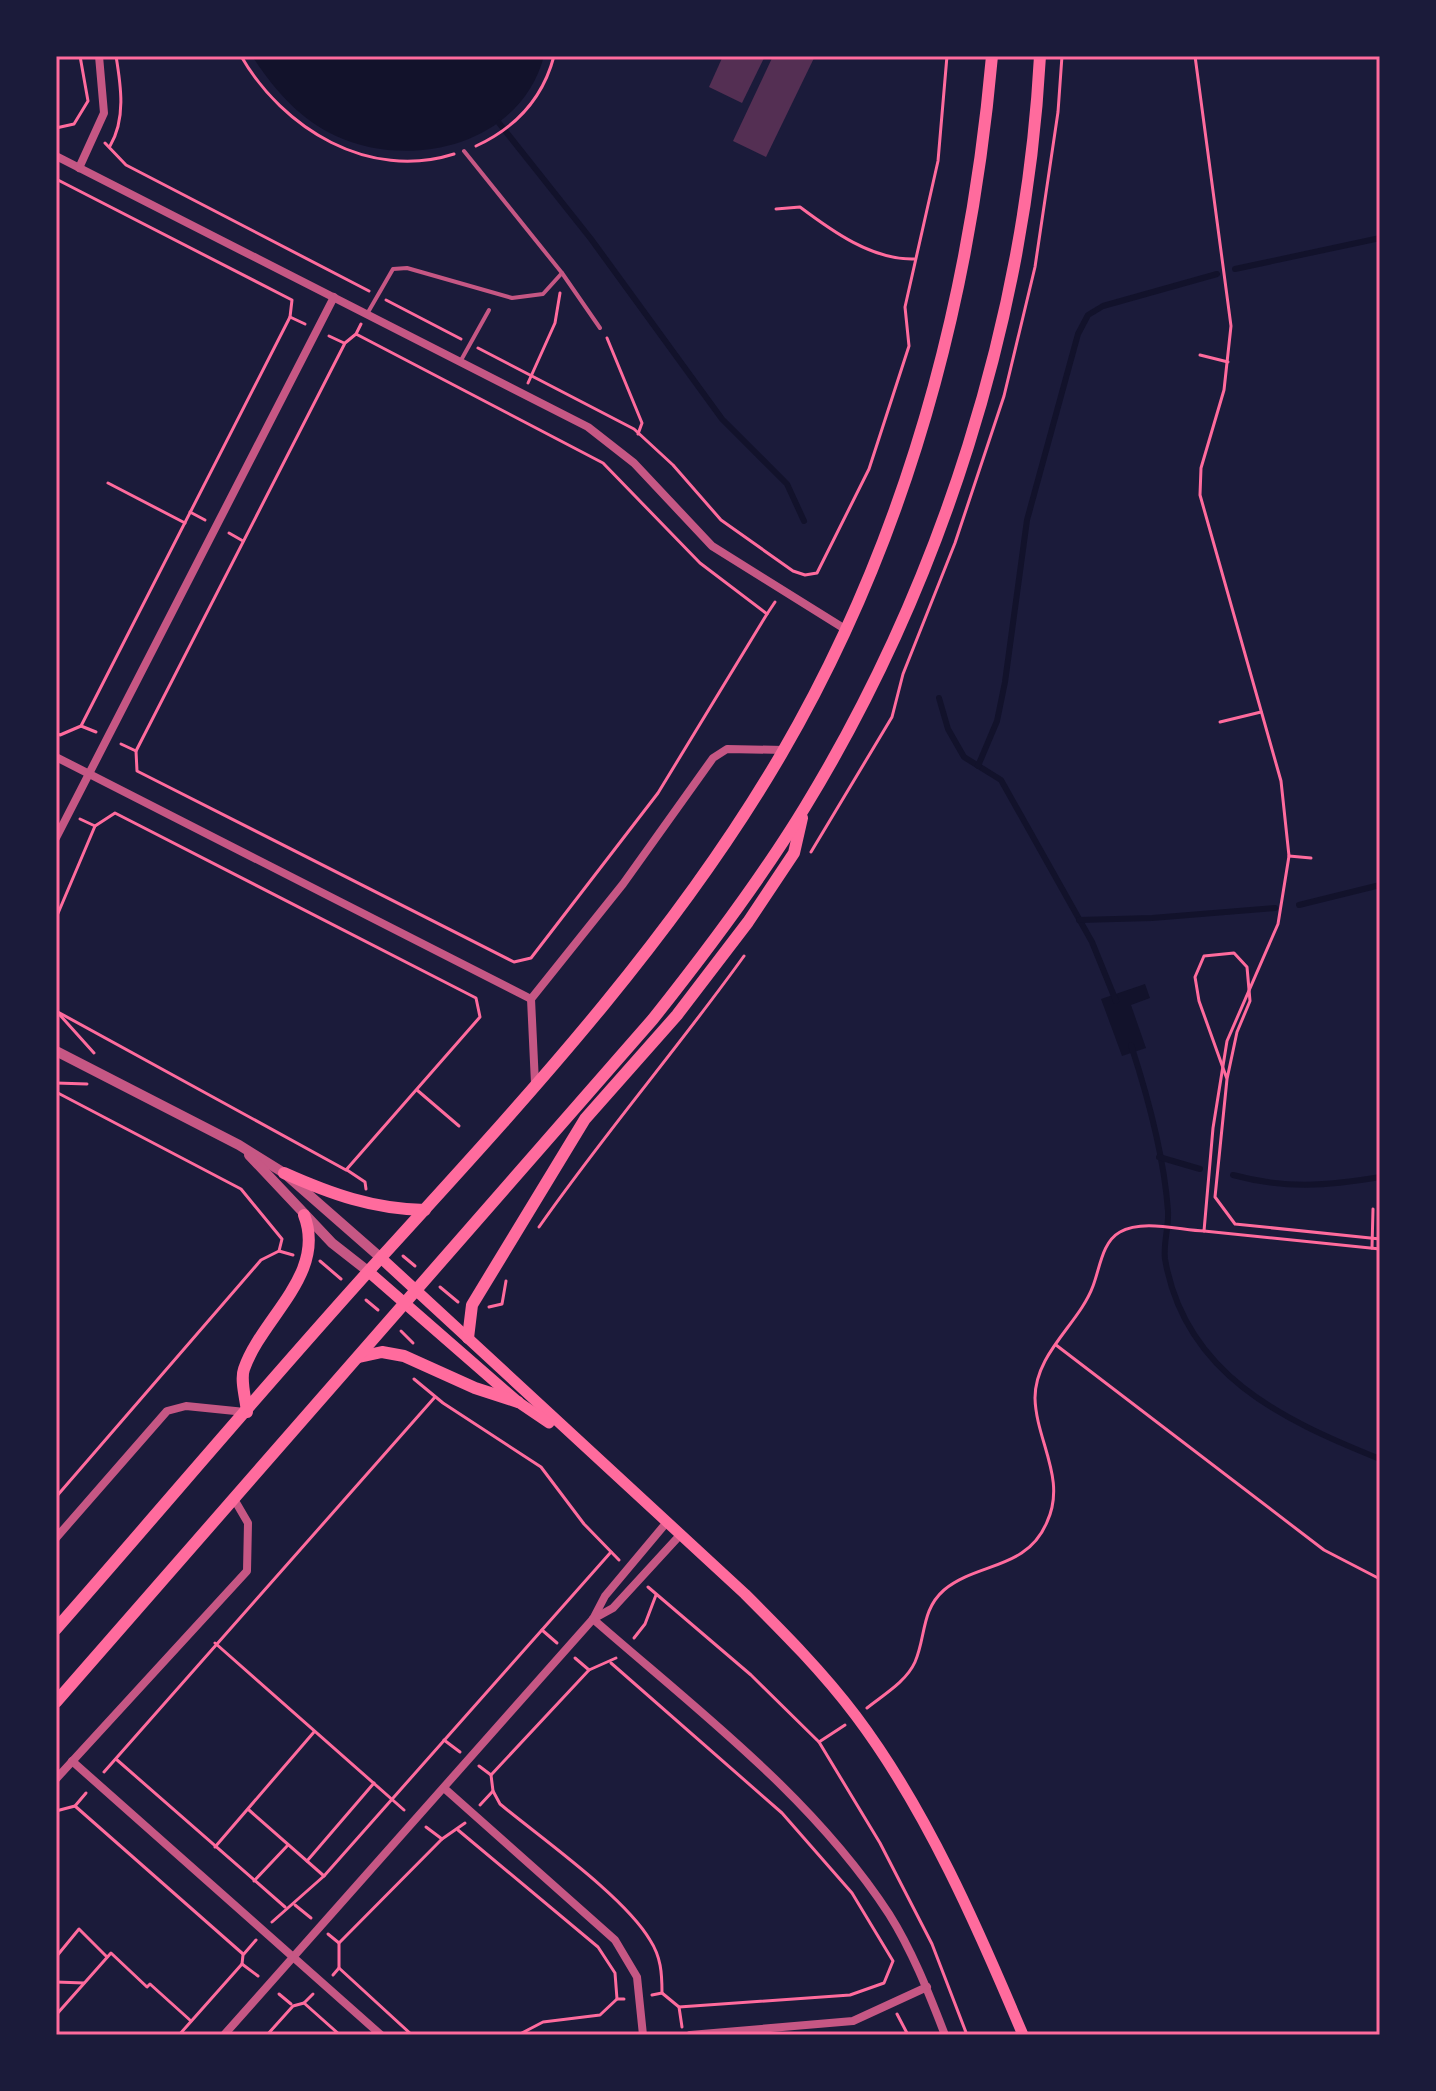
<svg xmlns="http://www.w3.org/2000/svg" width="1436" height="2091" font-family="Figtree,sans-serif">
<style>
.water{fill:#12122b}
.lines{fill:none;stroke-linecap:round;stroke-linejoin:round}
.stream{stroke:#12122b;stroke-width:6}
.building{fill:#542f53}
.path{stroke:#ff6b9d;stroke-width:3}
.service{stroke:#c65784;stroke-width:4}
.minor{stroke:#c65784;stroke-width:8}
.tertiary{stroke:#c65784;stroke-width:10}
.secondary{stroke:#ff6b9d;stroke-width:11}
.primary{stroke:#ff6b9d;stroke-width:12}
.neatline{fill:none;stroke:#ff6b9d;stroke-width:3}
</style>
<rect width="100%" height="100%" fill="#1b1b3a"/>
<g class="water">
<path d="M 252,56 L 544,56 C 521,144 412,171 336,136 C 299,119 274,89 252,56 Z"/>
<path d="M 1145,984 L 1150,998 L 1131,1005 L 1146,1048 L 1122,1056 L 1101,999 Z"/>
</g>
<g class="lines">
<g class="stream">
<path d="M 499,123 L 591,239 L 722,419 L 787,484 L 804,521"/>
<path d="M 1235,269 L 1380,238"/>
<path d="M 939,698 L 948,729 L 964,757 L 1001,780 L 1092,942 L 1116,1001"/>
<path d="M 978,766 L 997,721 L 1005,682 L 1027,520 L 1078,334 L 1088,315 L 1103,306 L 1217,274"/>
<path d="M 1299,905 L 1380,885"/>
<path d="M 1079,920 L 1152,918 L 1275,908"/>
<path d="M 1131,1045 C 1148,1097 1164,1156 1168,1211 C 1169,1227 1163,1244 1165,1259 C 1185,1375 1283,1420 1380,1459"/>
<path d="M 1159,1157 L 1200,1169"/>
<path d="M 1233,1175 C 1284,1189 1328,1186 1380,1177"/>
</g>
</g>
<g class="building">
<path d="M 723,56 L 765,56 L 742,103 L 709,87 Z"/>
<path d="M 773,56 L 815,56 L 766,157 L 733,141 Z"/>
</g>
<g class="lines">
<g class="path">
<path d="M 241,56 C 283,129 369,181 454,154"/>
<path d="M 56,128 L 74,124 L 88,101 L 80,56"/>
<path d="M 105,143 L 126,165 L 369,291"/>
<path d="M 110,146 C 126,119 121,86 116,56"/>
<path d="M 476,146 C 515,128 543,98 554,56"/>
<path d="M 56,179 L 292,300 L 290,317 L 81,726 L 60,735 L 56,733"/>
<path d="M 776,209 L 800,207 C 832,231 872,260 914,259"/>
<path d="M 386,300 L 461,339"/>
<path d="M 290,317 L 305,324"/>
<path d="M 356,334 L 603,463 L 700,563 L 767,614 L 658,793 L 531,958 L 514,962 L 137,771 L 136,751 L 345,343 L 356,334 L 361,324"/>
<path d="M 329,336 L 344,343"/>
<path d="M 607,338 L 642,423 L 638,434"/>
<path d="M 478,348 L 634,429 L 673,465 L 721,520 L 793,571 L 805,575 L 817,573 L 869,469 L 909,346 L 905,307 L 938,161 L 947,56"/>
<path d="M 1200,355 L 1228,362"/>
<path d="M 528,383 L 555,323 L 560,293"/>
<path d="M 108,483 L 185,523"/>
<path d="M 190,512 L 205,520"/>
<path d="M 229,533 L 243,541"/>
<path d="M 767,614 L 775,602"/>
<path d="M 1220,722 L 1261,712"/>
<path d="M 81,726 L 96,732"/>
<path d="M 121,744 L 136,751"/>
<path d="M 80,819 L 95,826"/>
<path d="M 811,852 L 892,717 L 903,674 L 955,543 L 1004,396 L 1035,267 L 1058,112 L 1062,56"/>
<path d="M 1289,856 L 1311,858"/>
<path d="M 56,918 L 95,826 L 115,813 L 476,998 L 480,1017 L 346,1170 L 56,1011"/>
<path d="M 59,1014 L 94,1053"/>
<path d="M 1227,1079 L 1199,1001 L 1195,977 L 1204,956 L 1234,953 L 1247,967 L 1250,1001 L 1237,1032 L 1227,1079 L 1215,1197 L 1235,1224 L 1380,1239"/>
<path d="M 56,1083 L 87,1084"/>
<path d="M 417,1090 L 459,1126"/>
<path d="M 56,1092 L 241,1189 L 282,1239 L 279,1251 L 261,1260 L 56,1497"/>
<path d="M 347,1170 L 365,1182 L 366,1189"/>
<path d="M 539,1227 C 604,1134 678,1048 744,956"/>
<path d="M 1204,1231 L 1380,1249"/>
<path d="M 1372,1248 L 1373,1209"/>
<path d="M 279,1251 L 293,1255"/>
<path d="M 403,1256 L 415,1266"/>
<path d="M 320,1261 L 341,1279"/>
<path d="M 440,1287 L 458,1302"/>
<path d="M 366,1300 L 378,1310"/>
<path d="M 489,1307 L 502,1304 L 506,1281"/>
<path d="M 401,1331 L 413,1343"/>
<path d="M 1056,1345 L 1324,1550 L 1380,1579"/>
<path d="M 414,1379 L 443,1403 L 541,1467 L 584,1524 L 619,1560"/>
<path d="M 648,1587 L 751,1675 L 819,1742 L 880,1843 L 932,1944 L 967,2035"/>
<path d="M 542,1630 L 557,1643"/>
<path d="M 634,1638 L 645,1624 L 656,1595"/>
<path d="M 215,1643 L 404,1810"/>
<path d="M 575,1658 L 589,1670 L 616,1658"/>
<path d="M 611,1663 L 782,1813 L 852,1893 L 893,1961 L 884,1983 L 850,1995 L 679,2007"/>
<path d="M 867,1708 C 883,1695 906,1682 915,1662 C 926,1637 921,1610 944,1590 C 978,1562 1027,1570 1047,1522 C 1067,1479 1036,1441 1035,1398 C 1035,1353 1079,1324 1093,1286 C 1100,1268 1102,1242 1120,1232 C 1142,1219 1180,1230 1204,1231 L 1213,1128 L 1227,1041 L 1278,924 L 1289,856 L 1281,781 L 1200,495 L 1201,468 L 1224,390 L 1231,326 L 1195,56"/>
<path d="M 444,1740 L 460,1752"/>
<path d="M 819,1742 L 845,1725"/>
<path d="M 116,1759 L 285,1907"/>
<path d="M 479,1766 L 491,1775 L 589,1670"/>
<path d="M 104,1772 L 435,1397"/>
<path d="M 491,1775 L 493,1791 L 500,1804 C 541,1838 625,1897 650,1940 C 661,1957 662,1973 662,1993"/>
<path d="M 480,1805 L 493,1791"/>
<path d="M 75,1806 L 243,1954"/>
<path d="M 249,1810 L 324,1876"/>
<path d="M 56,1811 L 75,1806 L 86,1793"/>
<path d="M 426,1827 L 442,1839 L 465,1823"/>
<path d="M 458,1830 L 598,1947 L 615,1973 L 617,1999"/>
<path d="M 215,1847 L 314,1732"/>
<path d="M 307,1861 L 374,1783"/>
<path d="M 254,1881 L 288,1845"/>
<path d="M 295,1905 L 311,1918"/>
<path d="M 272,1922 L 324,1876 L 611,1552"/>
<path d="M 328,1934 L 339,1943"/>
<path d="M 56,1957 L 79,1929 L 107,1957"/>
<path d="M 242,1964 L 258,1976"/>
<path d="M 339,1968 L 412,2035"/>
<path d="M 333,1975 L 339,1968 L 339,1943 L 442,1839"/>
<path d="M 56,1982 L 84,1983"/>
<path d="M 279,1994 L 291,2004"/>
<path d="M 652,1995 L 662,1993 L 679,2007 L 682,2027"/>
<path d="M 304,2003 L 313,1994"/>
<path d="M 897,2014 L 908,2035"/>
<path d="M 56,2015 L 111,1953 L 147,1987 L 150,1984 L 191,2021"/>
<path d="M 179,2035 L 242,1964 L 243,1955 L 256,1940"/>
<path d="M 267,2035 L 293,2006 L 304,2003 L 340,2035"/>
<path d="M 518,2035 L 543,2022 L 600,2015 L 617,1999 L 624,1999"/>
</g>
<g class="service">
<path d="M 464,151 L 562,273 L 600,328"/>
<path d="M 367,314 L 393,269 L 407,268 L 512,298 L 543,294 L 562,273"/>
<path d="M 460,362 L 489,310"/>
</g>
<g class="minor">
<path d="M 56,156 L 588,427 L 634,463 L 712,546 L 845,629"/>
<path d="M 79,168 L 104,113 L 99,56"/>
<path d="M 56,757 L 531,999"/>
<path d="M 56,838 L 334,297"/>
<path d="M 535,1083 L 531,999 L 623,884 L 713,758 L 727,749 L 784,750"/>
<path d="M 56,1538 L 167,1411 L 186,1406 L 245,1412"/>
<path d="M 593,1619 C 697,1710 813,1797 889,1914 C 913,1952 929,1994 945,2035"/>
<path d="M 593,1619 L 613,1608 L 681,1534"/>
<path d="M 72,1761 L 381,2035"/>
<path d="M 56,1779 L 247,1571 L 248,1523 L 234,1499"/>
<path d="M 444,1788 L 615,1940 L 637,1977 L 643,2035"/>
<path d="M 224,2035 L 593,1619 L 605,1596 L 667,1522"/>
<path d="M 690,2035 L 853,2021 L 927,1987"/>
</g>
<g class="tertiary">
<path d="M 56,1051 L 239,1145 L 284,1173 L 381,1258"/>
<path d="M 249,1155 L 332,1243 L 369,1272"/>
</g>
<g class="secondary">
<path d="M 381,1258 L 745,1594 C 784,1633 823,1672 856,1716 C 926,1809 978,1928 1023,2035"/>
<path d="M 369,1272 L 518,1402 L 549,1423"/>
</g>
<g class="primary">
<path d="M 284,1173 C 331,1194 373,1209 425,1210"/>
<path d="M 468,1338 L 472,1305 L 585,1119 L 677,1015 L 748,922 L 794,853 L 802,818"/>
<path d="M 359,1357 L 382,1352 L 404,1356 L 475,1388 L 518,1402"/>
<path d="M 247,1412 C 246,1400 240,1380 244,1369 C 262,1317 327,1274 304,1215"/>
<path d="M 56,1629 C 166,1504 273,1376 385,1253 C 528,1096 675,937 782,753 C 907,538 970,302 992,56"/>
<path d="M 56,1702 L 653,1019 C 707,951 760,881 805,807 C 941,584 1026,317 1040,56"/>
</g>
</g>
<rect width="1436" height="2091" fill="none" stroke="#1b1b3a" stroke-width="116"/>
<rect x="58" y="58" width="1320" height="1975" class="neatline"/>
</svg>
